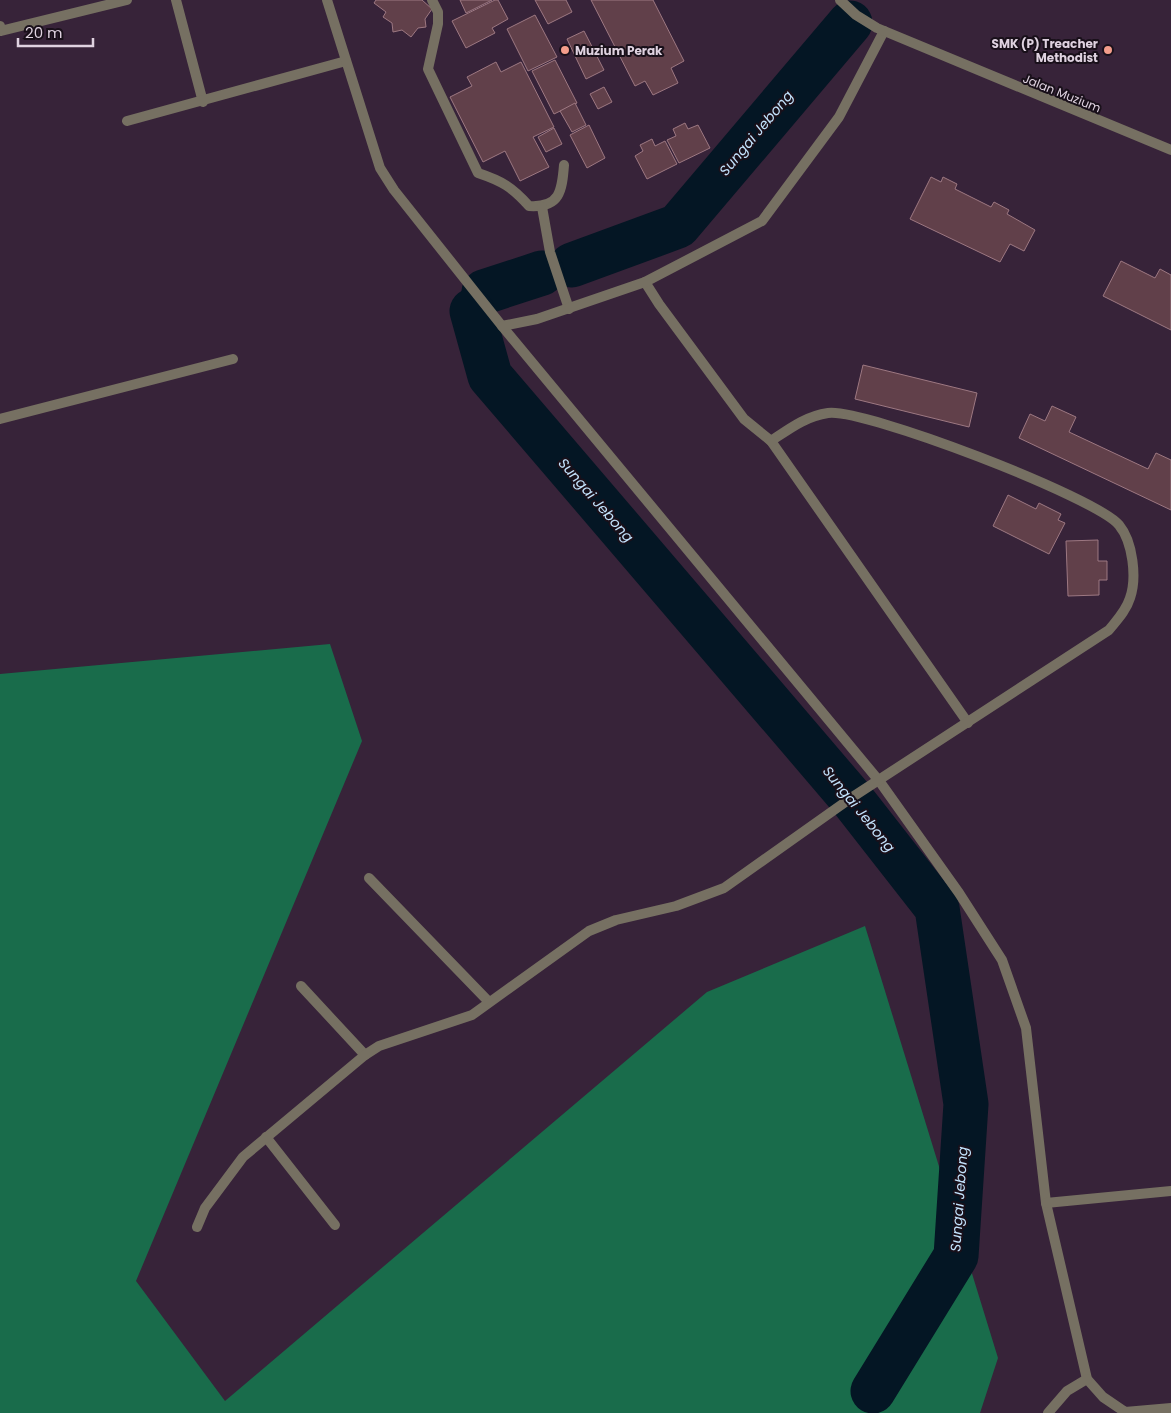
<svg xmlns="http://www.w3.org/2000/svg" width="1171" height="1413" font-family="Poppins,sans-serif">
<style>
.forest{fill:#196c4b}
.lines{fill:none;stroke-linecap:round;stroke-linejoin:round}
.river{stroke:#041624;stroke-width:45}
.building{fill:#61404a;stroke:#9d7882}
.service{stroke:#767062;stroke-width:10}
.minor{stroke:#767062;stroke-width:10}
.tertiary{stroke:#767062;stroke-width:10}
.poi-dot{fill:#f49d8b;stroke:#19101a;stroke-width:2}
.labels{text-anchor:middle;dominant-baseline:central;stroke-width:4;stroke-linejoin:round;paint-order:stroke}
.poi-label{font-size:12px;font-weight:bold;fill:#dfd2e0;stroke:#19101a;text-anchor:end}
.street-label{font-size:12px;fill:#dfd2e0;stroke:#19101a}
.water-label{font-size:14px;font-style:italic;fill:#c3e3fd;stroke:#19101a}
</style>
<rect width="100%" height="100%" fill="#372339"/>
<path class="forest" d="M 330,644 L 362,741 L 136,1281 L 225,1401 L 707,992 L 865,926 L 998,1358 L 980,1413 L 0,1413 L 0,674 Z"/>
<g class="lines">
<g class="river">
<path d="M 572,265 L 678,226 L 850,23"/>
<path d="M 484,292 L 542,273"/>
<path d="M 472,311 L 490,376 L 851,798 L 937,908 L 966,1104 L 956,1256 L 873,1391"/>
</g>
</g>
<g class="building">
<path d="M 376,0 L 422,0 L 432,9 L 425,19 L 426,27 L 418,28 L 411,37 L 402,30 L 393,32 L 392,23 L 383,17 L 386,12 L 374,3 Z"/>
<path d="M 460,0 L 492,0 L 466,13 Z"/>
<path d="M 495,0 L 498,0 L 508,19 L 492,28 L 495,33 L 466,48 L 452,21 Z"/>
<path d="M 535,0 L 566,0 L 572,12 L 548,24 Z"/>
<path d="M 591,0 L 653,0 L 684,61 L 671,68 L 678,83 L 653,95 L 645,81 L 635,86 Z"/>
<path d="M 535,15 L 557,57 L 528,71 L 507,29 Z"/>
<path d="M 584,31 L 604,70 L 586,79 L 567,39 Z"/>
<path d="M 555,60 L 577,103 L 554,114 L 532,71 Z"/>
<path d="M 496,62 L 501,72 L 521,62 L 554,127 L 533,137 L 549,167 L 520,181 L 505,151 L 483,162 L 450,97 L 472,86 L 467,77 Z"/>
<path d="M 604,87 L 612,102 L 598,109 L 590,94 Z"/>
<path d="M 575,103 L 586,125 L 572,132 L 560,111 Z"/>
<path d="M 685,123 L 688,129 L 698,125 L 710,148 L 679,163 L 667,140 L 676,136 L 673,129 Z"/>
<path d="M 589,125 L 605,158 L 587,168 L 570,135 Z"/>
<path d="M 554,128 L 562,144 L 546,152 L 538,137 Z"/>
<path d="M 652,139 L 655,146 L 665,141 L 677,164 L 647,179 L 635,156 L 643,151 L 640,145 Z"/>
<path d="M 931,177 L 941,182 L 943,177 L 957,184 L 955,189 L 991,207 L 994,202 L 1009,210 L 1007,214 L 1035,230 L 1024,251 L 1010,244 L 1000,262 L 910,219 Z"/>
<path d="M 1121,261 L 1155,278 L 1160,269 L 1171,275 L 1171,330 L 1103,296 Z"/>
<path d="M 863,365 L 977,393 L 969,427 L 855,399 Z"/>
<path d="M 1052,406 L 1076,417 L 1069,432 L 1148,469 L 1156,453 L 1171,460 L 1171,510 L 1019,438 L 1030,414 L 1045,421 Z"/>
<path d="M 1008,495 L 1036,509 L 1039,503 L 1061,514 L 1058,520 L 1065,523 L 1049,554 L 993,526 Z"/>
<path d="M 1098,540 L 1098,561 L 1107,561 L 1107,580 L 1099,580 L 1099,595 L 1068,596 L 1066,541 Z"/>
</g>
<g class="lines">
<g class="service">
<path d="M 176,0 L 203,102"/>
<path d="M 432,0 L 438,12 L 438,24 L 428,69 L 478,173 C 502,181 512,187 529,206 C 560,208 562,191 564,165"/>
<path d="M 0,26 L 1,31 L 127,0"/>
<path d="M 127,121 L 346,61"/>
<path d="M 542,207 L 550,252 L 569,309"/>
</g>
<g class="minor">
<path d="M 327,0 L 380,168 L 394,190 L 502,326 L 880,782 L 959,893 L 1002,960 L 1026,1028 L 1046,1203 L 1087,1379 L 1103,1397 L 1125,1412 L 1171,1408"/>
<path d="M 645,282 L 659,304 L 744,419 L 771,441 L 968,723"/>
<path d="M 502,326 L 537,319 L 645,282 L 762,221 L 839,117 L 884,31"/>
<path d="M 0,419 L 233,359"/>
<path d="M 369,878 L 489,1002"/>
<path d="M 301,986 L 365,1055"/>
<path d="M 266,1137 L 335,1225"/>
<path d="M 1046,1203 L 1171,1191"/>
<path d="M 197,1227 L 205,1208 L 243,1157 L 365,1055 L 379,1046 L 472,1015 L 589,931 L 616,920 L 676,906 L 724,888 L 851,798 L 1109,630 C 1117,620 1126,611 1130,598 C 1137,578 1133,542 1119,525 C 1096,497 864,408 828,413 C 806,416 789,429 771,441"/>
<path d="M 1048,1413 L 1067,1391 L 1087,1379"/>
</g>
<path class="tertiary" d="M 840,0 L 856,15 L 877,28 L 1171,150"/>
</g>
<g class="poi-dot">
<circle cx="565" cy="50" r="5"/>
<circle cx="1108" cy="50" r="5"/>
</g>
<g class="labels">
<g class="poi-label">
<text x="1098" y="43">SMK (P) Treacher<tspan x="1098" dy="14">Methodist</tspan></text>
<text x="575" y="50" text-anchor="start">Muzium Perak</text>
</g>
<g class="street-label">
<text transform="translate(1062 93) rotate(22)">Jalan Muzium</text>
</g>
<g class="water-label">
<text transform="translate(756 133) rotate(-50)">Sungai Jebong</text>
<text transform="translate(596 500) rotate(49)">Sungai Jebong</text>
<text transform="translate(859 809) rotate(51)">Sungai Jebong</text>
<text transform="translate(959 1199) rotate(-86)">Sungai Jebong</text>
</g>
</g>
<path d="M18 38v8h75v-8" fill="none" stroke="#dfd2e0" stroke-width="2.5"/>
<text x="25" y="38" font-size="15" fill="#dfd2e0" stroke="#19101a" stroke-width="4" paint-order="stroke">20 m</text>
</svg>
